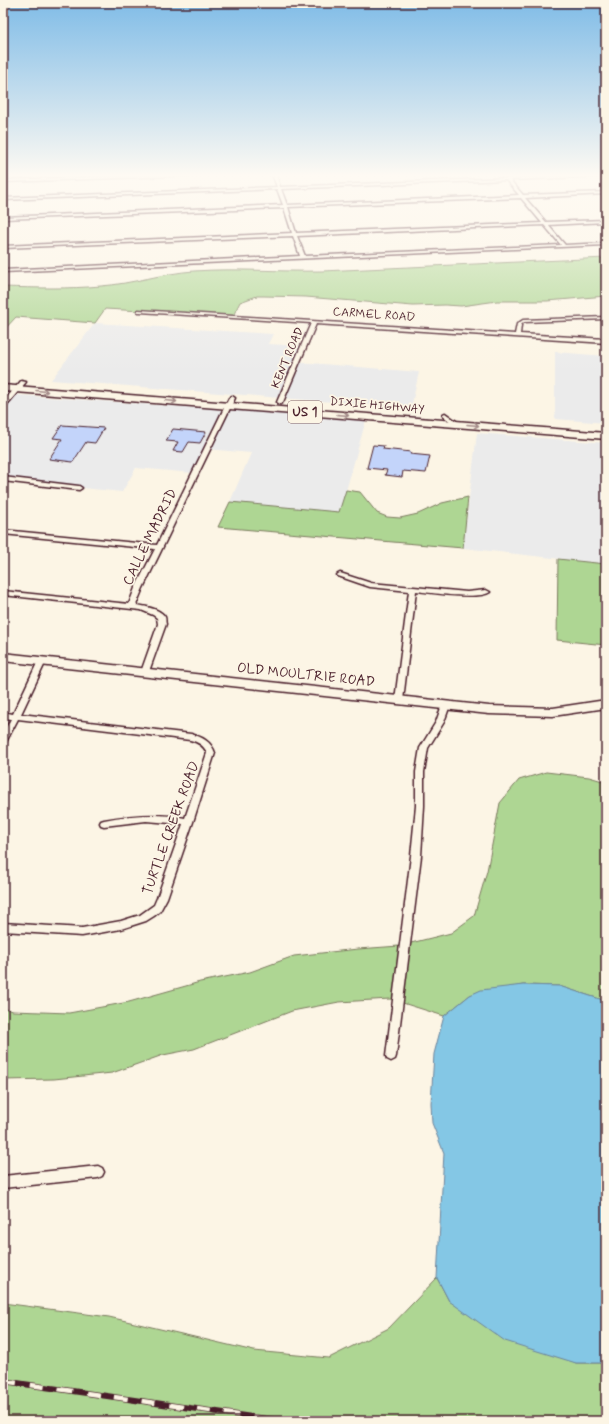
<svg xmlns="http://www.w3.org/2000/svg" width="609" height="1424" font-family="Mynerve,sans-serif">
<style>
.built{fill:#ebebeb}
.green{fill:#aed693;stroke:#7c7a5f}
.water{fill:#84c7e5;stroke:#6d849b}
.building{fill:#c3d4fa;stroke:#4a1f2b}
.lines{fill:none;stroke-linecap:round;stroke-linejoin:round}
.street-casing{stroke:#4a1f2b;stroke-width:3}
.secondary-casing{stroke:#4a1f2b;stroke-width:3}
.primary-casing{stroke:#4a1f2b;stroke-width:3}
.street{fill:#fcf5e5;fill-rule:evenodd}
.secondary{fill:#fcf5e5;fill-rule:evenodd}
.primary{fill:#fcf5e5;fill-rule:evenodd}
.rail-casing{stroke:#4a1f2b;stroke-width:6}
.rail{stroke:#fcf5e5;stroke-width:4.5;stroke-dasharray:14;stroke-linecap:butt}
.oneway{stroke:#a38a88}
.labels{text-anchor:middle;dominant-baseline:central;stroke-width:3.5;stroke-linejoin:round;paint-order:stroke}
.far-street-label{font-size:12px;fill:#4a1f2b;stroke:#fcf5e5}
.shield{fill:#fcf5e5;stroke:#7f5f63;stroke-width:1}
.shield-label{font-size:13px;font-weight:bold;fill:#4a1f2b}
.street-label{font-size:14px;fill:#4a1f2b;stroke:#fcf5e5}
</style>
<rect width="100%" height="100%" fill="#fcf5e5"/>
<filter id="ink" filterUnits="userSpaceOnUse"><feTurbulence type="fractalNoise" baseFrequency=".025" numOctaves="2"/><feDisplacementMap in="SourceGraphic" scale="8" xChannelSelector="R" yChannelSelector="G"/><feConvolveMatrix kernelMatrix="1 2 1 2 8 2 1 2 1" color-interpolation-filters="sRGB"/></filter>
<g filter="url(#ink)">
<g class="built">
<path d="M 95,323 L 273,334 L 268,344 L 304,346 L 298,362 L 419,372 L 411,408 L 51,380 Z"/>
<path d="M 555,352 L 606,356 L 606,423 L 555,419 Z"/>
<path d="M 3,394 L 366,420 L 340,512 L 230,502 L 251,453 L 207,449 L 193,473 L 136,468 L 122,492 L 3,480 Z"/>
<path d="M 477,433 L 606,443 L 606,564 L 463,548 Z"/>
</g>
<g class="green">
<path d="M 606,258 L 606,296 L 547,301 L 497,301 L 461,306 L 445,305 L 413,306 L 306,297 L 264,296 L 257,296 L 240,302 L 233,316 L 105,309 L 95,323 L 16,317 L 3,331 L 3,287 C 36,288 68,289 101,286 C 132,284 163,273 194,271 C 237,268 279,272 322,271 Z"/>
<path d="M 346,490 L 360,492 L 377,513 L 387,517 L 400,518 L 418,514 L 442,503 L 468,497 L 463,548 L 218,527 L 230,502 L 339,512 Z"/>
<path d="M 558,559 L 606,564 L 606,645 L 557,640 Z"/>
<path d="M 546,772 L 589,777 L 606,782 L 606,1001 L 559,986 L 523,985 L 470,995 L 444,1016 L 390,999 L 339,1002 L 292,1011 L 194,1049 L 163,1055 L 112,1073 L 54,1079 L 3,1080 L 3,1008 L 13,1011 L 69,1013 L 129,1002 L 200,982 L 250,972 L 294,956 L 358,949 L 399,946 L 451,933 L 474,916 L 487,871 L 500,803 L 519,780 Z"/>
<path d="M 437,1278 L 449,1301 L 576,1363 L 606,1363 L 606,1421 L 3,1421 L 3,1303 L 109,1317 L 254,1351 L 329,1358 L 389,1328 Z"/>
</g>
<path class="water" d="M 523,985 L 559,986 L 606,1001 L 606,1363 L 576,1363 L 505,1341 L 449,1301 L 437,1278 L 444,1153 L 432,1123 L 431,1103 L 434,1054 L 444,1016 L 470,995 L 481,990 Z"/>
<g class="building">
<path d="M 62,425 L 104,428 L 95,443 L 86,442 L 73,462 L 49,459 L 62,439 L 53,438 Z"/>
<path d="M 173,429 L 206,432 L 200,443 L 189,442 L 183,452 L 173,451 L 178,442 L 166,441 Z"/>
<path d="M 373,445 L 384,446 L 383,449 L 411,452 L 410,454 L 430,456 L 426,473 L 403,471 L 402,477 L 385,475 L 387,470 L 367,468 Z"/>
</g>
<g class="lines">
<g class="street-casing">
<g id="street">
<path d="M 177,174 L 203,174 L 201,175 L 3,182 L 3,180 Z"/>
<path d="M 272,174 L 276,174 L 280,187 L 606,174 L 606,176 L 510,180 L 523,195 L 606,192 L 606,194 L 525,198 L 546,222 L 606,220 L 606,222 L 548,225 L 565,245 L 606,243 L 606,245 L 3,272 L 3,270 L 300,256 L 293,236 L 3,248 L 3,246 L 292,233 L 284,208 L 3,219 L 3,217 L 283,205 L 277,189 L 3,200 L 3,198 L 277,187 ZM 506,180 L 519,195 L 287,205 L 281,189 ZM 521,198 L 542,223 L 296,233 L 288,207 ZM 544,225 L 561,245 L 305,256 L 297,236 Z"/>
<path d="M 138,310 L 515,334 L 517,324 L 523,320 L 606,317 L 606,319 L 524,322 L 521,325 L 520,334 L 606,339 L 606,343 L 316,324 L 283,402 L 280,404 L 277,402 L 311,323 L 140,312 L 138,312 Z"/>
<path d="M 21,381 L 26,382 L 5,407 L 3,408 L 3,402 Z"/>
<path d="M 232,396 L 235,398 L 143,588 L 136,605 C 144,606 161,609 165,617 C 166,619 165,622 166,624 L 148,674 L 145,674 L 141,672 L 158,624 L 157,618 L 153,615 L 141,610 L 3,595 L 3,591 L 129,604 L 135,588 L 155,549 L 3,534 L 3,530 L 157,545 L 229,398 Z"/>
<path d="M 445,413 L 459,423 L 459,425 L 455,425 L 443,416 L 443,414 Z"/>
<path d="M 3,477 L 79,486 L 82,488 L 79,490 L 3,481 Z"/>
<path d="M 340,573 L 371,583 L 467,592 L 486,590 L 490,592 C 479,600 431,593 416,591 L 403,700 L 399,703 L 395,700 L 409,591 L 370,587 L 338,576 L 337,575 L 338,574 Z"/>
<path d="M 39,659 L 42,659 L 46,661 L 21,714 L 191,734 C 202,737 211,741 215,753 L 193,822 L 167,898 L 160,911 L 154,916 L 146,921 L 121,929 L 82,936 L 3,931 L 3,923 L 82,928 L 121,921 L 140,915 L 154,905 L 157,898 L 183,824 L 146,821 L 104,826 L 101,825 L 100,823 L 101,821 L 104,820 C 131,815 158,813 185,818 L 207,753 C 204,745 198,742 190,740 L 18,719 L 6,742 L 3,743 L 3,733 L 11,719 L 3,718 L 3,712 L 13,714 Z"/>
<path d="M 446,702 L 450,705 L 444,722 L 428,748 L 424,772 L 424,806 L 421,856 L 396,1056 L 395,1059 L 391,1061 L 387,1059 L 386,1056 L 411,856 L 416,806 L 416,772 L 420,748 L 436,722 L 442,705 Z"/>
<path d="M 98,1166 L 102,1168 L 104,1172 L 102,1176 L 98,1178 L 3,1188 L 3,1176 Z"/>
</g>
</g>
<g class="secondary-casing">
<path id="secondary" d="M 3,653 L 489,706 L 553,708 L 606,700 L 606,708 L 553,716 L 489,714 L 3,661 Z"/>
</g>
<g class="primary-casing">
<path id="primary" d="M 3,385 L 606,433 L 606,439 L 3,391 Z"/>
</g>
<use href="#street" class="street"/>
<use href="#secondary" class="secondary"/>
<use href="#primary" class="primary"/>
<g class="rail-casing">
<path id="rail" d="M 3,1381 L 280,1421"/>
</g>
<use href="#rail" class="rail"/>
</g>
<defs><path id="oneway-shaft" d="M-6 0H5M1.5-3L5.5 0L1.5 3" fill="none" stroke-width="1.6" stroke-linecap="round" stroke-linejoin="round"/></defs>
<g class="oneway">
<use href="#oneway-shaft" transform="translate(42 391) rotate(5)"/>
<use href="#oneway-shaft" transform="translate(171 401) rotate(5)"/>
<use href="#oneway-shaft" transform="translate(343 415) rotate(5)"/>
<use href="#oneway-shaft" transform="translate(473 425) rotate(5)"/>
</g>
</g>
<linearGradient id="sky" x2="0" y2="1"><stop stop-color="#80bce7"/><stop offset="0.47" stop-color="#fefaf3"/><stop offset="1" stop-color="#fefaf3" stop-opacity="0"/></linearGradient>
<rect width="609" height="373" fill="url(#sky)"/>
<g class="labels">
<g class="far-street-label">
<text transform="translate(374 315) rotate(4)">CARMEL ROAD</text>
<text transform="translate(288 358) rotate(-67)">KENT ROAD</text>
<text transform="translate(377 406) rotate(5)">DIXIE HIGHWAY</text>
</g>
<rect class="shield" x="288" y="401" width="34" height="22" rx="3"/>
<g class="shield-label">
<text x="305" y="412">US 1</text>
</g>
<g class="street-label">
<text transform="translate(150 537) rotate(-64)">CALLE MADRID</text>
<text transform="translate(306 675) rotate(6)">OLD MOULTRIE ROAD</text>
<text transform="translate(171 828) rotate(-70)">TURTLE CREEK ROAD</text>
</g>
</g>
<rect width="609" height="1424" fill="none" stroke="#fcf5e5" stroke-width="16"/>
<rect x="8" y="8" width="593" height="1408" fill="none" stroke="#4a1f2b" stroke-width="1.5" filter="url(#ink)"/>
</svg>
